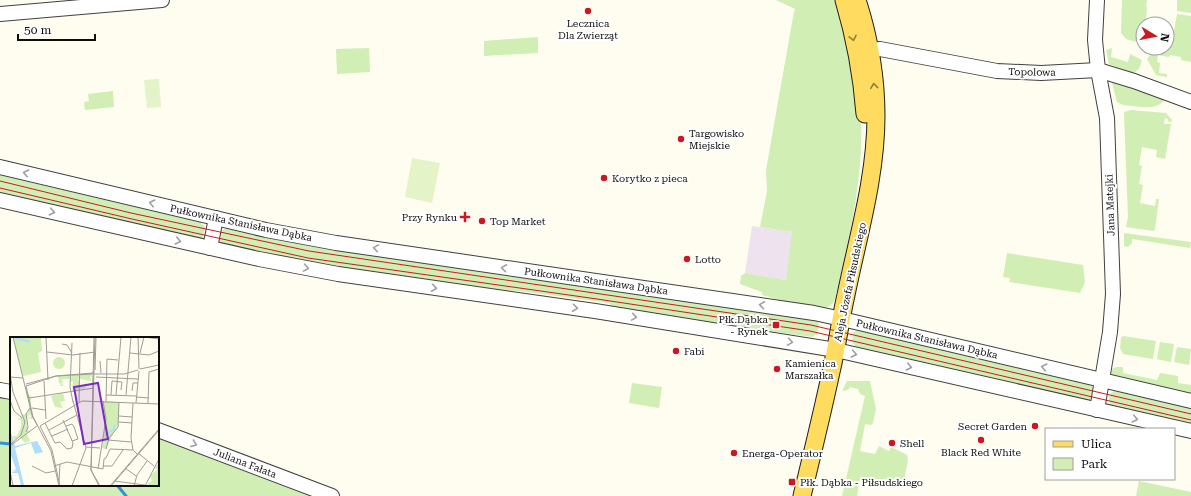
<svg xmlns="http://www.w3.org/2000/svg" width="1191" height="496" font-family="'Roboto Serif',serif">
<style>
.industrial{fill:#ede2ee}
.green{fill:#d1eeb5}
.pitch{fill:#e4f4c8}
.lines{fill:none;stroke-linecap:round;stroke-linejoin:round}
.stream{stroke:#2f93da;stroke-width:3}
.minor-casing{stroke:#414141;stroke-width:16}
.major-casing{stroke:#1f1f1f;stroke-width:19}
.minor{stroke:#fff;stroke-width:14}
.major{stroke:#ffdb60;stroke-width:17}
.tram{stroke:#cc191f;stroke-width:1}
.oneway{stroke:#937f3b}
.oneway2{stroke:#9f9f9f}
.poi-dot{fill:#cc191f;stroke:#fff;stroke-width:1.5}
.labels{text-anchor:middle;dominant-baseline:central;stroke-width:4;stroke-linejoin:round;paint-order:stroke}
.poi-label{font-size:10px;fill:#0e0e0e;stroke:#fff;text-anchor:start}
.street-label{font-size:10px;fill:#0e0e0e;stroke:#fff}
.inset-river{fill:none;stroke:#afdefc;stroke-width:2}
.inset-road{fill:none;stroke:#9f9d96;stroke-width:1}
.view{fill:#7b2cbf;fill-opacity:0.15;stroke:#7b2cbf;stroke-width:2}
.inset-edge{fill:none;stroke:#0e0e0e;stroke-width:2}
</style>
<rect width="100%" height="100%" fill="#fffcf0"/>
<path class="industrial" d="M 752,226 L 793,232 L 786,280 L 745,273 Z"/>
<g class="green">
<path d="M 776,0 L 841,0 C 848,40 860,81 861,122 C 863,182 849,241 835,299 C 833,303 831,306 827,307 C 813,312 777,299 762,295 L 762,292 L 740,284 L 741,276 L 745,273 L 786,280 L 792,232 L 760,227 L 767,191 L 766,170 L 793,17 L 795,9 Z"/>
<path d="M 1122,0 L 1147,0 L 1146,7 L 1147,7 L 1146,19 L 1148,19 L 1147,24 L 1143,24 L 1143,44 L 1126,39 L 1121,33 Z"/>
<path d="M 1177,0 L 1191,0 L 1191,13 L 1177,11 Z"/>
<path d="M 1177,14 L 1191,16 L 1191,62 L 1181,60 L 1181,57 L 1170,55 L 1169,57 L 1158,55 L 1157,62 L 1160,63 L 1159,73 L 1167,74 L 1167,77 L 1156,75 L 1147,59 L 1155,48 L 1167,48 L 1167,39 L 1174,31 Z"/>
<path d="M 538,37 L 538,53 L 484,56 L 484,41 Z"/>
<path d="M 369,48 L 370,72 L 337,74 L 336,49 Z"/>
<path d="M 1112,48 L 1111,57 L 1128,62 L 1130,54 L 1142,60 L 1139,69 L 1134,73 L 1132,73 L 1109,64 L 1106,50 Z"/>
<path d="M 1111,79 L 1165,99 C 1157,112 1137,106 1123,105 L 1117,102 Z"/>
<path d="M 113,91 L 114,107 L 85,110 L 84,102 L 89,101 L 88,94 Z"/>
<path d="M 1131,110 L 1166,113 L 1172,120 L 1171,122 L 1168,121 L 1168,119 L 1165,118 L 1164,124 L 1171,124 L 1165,159 L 1156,157 L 1157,150 L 1142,147 L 1139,165 L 1142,166 L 1139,184 L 1143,185 L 1140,203 L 1155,206 L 1156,199 L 1159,199 L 1155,229 L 1154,231 L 1126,227 L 1128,217 L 1124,112 Z"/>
<path d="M 0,175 L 195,221 L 200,222 L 205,227 L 203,237 L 199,239 L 0,194 Z"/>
<path d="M 229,228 L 816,319 L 819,324 L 817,334 L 812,337 L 614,309 L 609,303 L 519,291 L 485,290 L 308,263 L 223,245 L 220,241 L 222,230 Z"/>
<path d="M 1124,233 L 1191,242 L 1190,248 L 1132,239 L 1132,243 L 1128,247 L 1124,246 Z"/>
<path d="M 1007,253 L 1083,265 L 1085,282 L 1080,293 L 1009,282 L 1010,278 L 1003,277 Z"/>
<path d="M 859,329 L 1090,384 L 1094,389 L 1093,389 L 1091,398 L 1089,401 L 857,348 L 852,342 L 854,332 Z"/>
<path d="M 1123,336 L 1156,341 L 1153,359 L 1123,354 L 1120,348 L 1121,338 Z"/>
<path d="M 1160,342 L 1174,344 L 1171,362 L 1157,359 Z"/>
<path d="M 1177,347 L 1191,349 L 1189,365 L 1174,362 Z"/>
<path d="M 1117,367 L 1123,367 L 1123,373 L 1157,380 L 1160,373 L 1178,376 L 1178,383 L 1191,385 L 1191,395 L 1112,376 L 1111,373 L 1113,368 Z"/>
<path d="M 847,381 L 870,381 L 876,409 L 873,423 L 871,425 L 865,424 L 860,451 L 875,454 L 879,446 L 889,451 L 891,447 L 907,455 L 908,460 L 903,485 L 887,484 L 860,478 L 857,496 L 842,496 L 865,396 L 860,394 L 858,389 L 850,387 L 848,390 L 842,391 Z"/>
<path d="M 632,383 L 662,387 L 659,408 L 629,403 Z"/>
<path d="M 0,390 L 11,392 L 11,485 L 158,485 L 158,430 L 332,496 L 0,496 Z"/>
<path d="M 1117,390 L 1191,407 L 1191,426 L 1111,406 C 1107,399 1109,392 1117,390 Z"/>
<path d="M 1139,481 L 1191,492 L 1191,496 L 1136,496 Z"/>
</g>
<g class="pitch">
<path d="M 159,79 L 161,107 L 147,108 L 144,80 Z"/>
<path d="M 412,158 L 440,163 L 432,203 L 405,197 Z"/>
</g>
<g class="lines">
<g class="stream">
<path d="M 0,443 L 11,444"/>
<path d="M 117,485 L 126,496"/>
</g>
<g class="minor-casing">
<g id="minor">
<path d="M 1097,0 L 1095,40 L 1098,70 L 1107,118 L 1113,294 L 1110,332 L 1097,410"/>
<path d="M 0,14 L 162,0"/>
<path d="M 869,50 L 880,49 L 997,71 L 1041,73 L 1098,70 L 1134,81 L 1191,102"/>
<path d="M 0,167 L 266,230 L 336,243 L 814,313 L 842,319 L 1191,401"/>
<path d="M 0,200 L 259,259 L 338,274 L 595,311 L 836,350 L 1191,431"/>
<path d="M 210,248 L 216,218"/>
<path d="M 0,390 L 11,392"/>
<path d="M 158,430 L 332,496"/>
</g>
</g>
<g class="major-casing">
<g id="major">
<path d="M 844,0 C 855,37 862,75 865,114"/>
<path d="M 802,496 C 812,455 822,414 831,372 C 837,347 840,321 846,295 C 858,236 876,177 876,116 C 876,78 869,37 857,0"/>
</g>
</g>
<use href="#minor" class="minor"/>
<use href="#major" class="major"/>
<g class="tram">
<path d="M 0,181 L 131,213 L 309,251 L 811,325 L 1191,414"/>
<path d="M 0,188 L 132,219 L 308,258 L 597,299 L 810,331 L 1191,420"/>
</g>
</g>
<defs><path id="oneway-chevron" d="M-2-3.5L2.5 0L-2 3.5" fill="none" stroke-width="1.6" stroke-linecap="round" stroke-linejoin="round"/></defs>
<g class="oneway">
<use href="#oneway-chevron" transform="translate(853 38) rotate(78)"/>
<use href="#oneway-chevron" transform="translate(874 86) rotate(-96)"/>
</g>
<g class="oneway2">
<use href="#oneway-chevron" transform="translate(26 173) rotate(-167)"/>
<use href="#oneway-chevron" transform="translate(152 203) rotate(-167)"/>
<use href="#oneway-chevron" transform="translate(52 212) rotate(13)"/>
<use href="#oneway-chevron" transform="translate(178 241) rotate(13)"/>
<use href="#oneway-chevron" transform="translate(376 248) rotate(-171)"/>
<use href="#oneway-chevron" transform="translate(306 268) rotate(10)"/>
<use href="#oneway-chevron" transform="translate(504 268) rotate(-172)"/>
<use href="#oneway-chevron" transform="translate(434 288) rotate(8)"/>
<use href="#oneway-chevron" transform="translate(762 305) rotate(-172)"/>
<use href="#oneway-chevron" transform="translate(575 308) rotate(8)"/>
<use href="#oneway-chevron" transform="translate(634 317) rotate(9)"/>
<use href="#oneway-chevron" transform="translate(790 342) rotate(9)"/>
<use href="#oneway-chevron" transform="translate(854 354) rotate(12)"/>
<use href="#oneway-chevron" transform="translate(909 367) rotate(13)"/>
<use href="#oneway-chevron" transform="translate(1044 367) rotate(-167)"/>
<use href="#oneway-chevron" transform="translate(1135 419) rotate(13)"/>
<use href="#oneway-chevron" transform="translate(194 444) rotate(21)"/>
</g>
<g class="poi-dot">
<circle cx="588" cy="11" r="4"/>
<circle cx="681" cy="139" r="4"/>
<circle cx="604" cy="178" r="4"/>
<path d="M463 211h4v4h4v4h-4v4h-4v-4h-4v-4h4z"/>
<circle cx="482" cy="221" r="4"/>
<circle cx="687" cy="259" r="4"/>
<rect x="772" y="321" width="8" height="8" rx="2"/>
<circle cx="676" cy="351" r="4"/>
<circle cx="777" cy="369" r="4"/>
<circle cx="1035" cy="426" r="4"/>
<circle cx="981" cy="440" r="4"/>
<circle cx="892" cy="443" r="4"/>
<circle cx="734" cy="453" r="4"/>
<rect x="788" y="478" width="8" height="8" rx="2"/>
</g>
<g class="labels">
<g class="poi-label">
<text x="588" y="23" text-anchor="middle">Lecznica<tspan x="588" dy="12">Dla Zwierząt</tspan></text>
<text x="689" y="133">Targowisko<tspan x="689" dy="12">Miejskie</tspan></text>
<text x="612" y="178">Korytko z pieca</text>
<text x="457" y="217" text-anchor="end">Przy Rynku</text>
<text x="490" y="221">Top Market</text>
<text x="695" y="259">Lotto</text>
<text x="768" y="319" text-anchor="end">Płk.Dąbka<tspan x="768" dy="12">- Rynek</tspan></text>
<text x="684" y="351">Fabi</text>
<text x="785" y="363">Kamienica<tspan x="785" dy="12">Marszałka</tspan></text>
<text x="1027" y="426" text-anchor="end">Secret Garden</text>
<text x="900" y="443">Shell</text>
<text x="981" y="452" text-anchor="middle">Black Red White</text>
<text x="742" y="453">Energa-Operator</text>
<text x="800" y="482">Płk. Dąbka - Piłsudskiego</text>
</g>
<g class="street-label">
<text transform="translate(1032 72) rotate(1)">Topolowa</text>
<text transform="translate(1110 205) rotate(-92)">Jana Matejki</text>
<text transform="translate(241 223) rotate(12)">Pułkownika Stanisława Dąbka</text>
<text transform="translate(596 281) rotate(8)">Pułkownika Stanisława Dąbka</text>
<text transform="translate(850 282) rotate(-78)">Aleja Józefa Piłsudskiego</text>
<text transform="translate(927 339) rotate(13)">Pułkownika Stanisława Dąbka</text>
<text transform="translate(245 463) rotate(21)">Juliana Fałata</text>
</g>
</g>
<g transform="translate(10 337)">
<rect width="149" height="149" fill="#fffcf0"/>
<path d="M 3,0 L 31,0 L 32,14 L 28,16 L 31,35 L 13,39 ZM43 26a6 6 0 1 1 12 0a6 6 0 1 1-12 0ZM 82,36 L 84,50 L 82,50 L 82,41 L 81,39 L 80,39 L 81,44 L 70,42 L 69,40 L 68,42 L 70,46 L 68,50 L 75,49 L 75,44 L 76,51 L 62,54 L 63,44 L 59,45 L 61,42 L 52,42 L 53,49 L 49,49 L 52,47 L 49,46 L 48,39 L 61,39 L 61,41 L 62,38 ZM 16,54 L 21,60 L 21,76 L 28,87 L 23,79 L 23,82 L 16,81 L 21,80 L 20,77 L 17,78 L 20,79 L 16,80 L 17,93 L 20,94 L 14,99 L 17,97 L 20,104 L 15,106 L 9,99 L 4,104 L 3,99 L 7,99 L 11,90 L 11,83 L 7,82 L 12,81 L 11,78 L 16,77 L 20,73 L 17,75 L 20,69 ZM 53,56 L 55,64 L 50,65 L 53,71 L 45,70 L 41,59 ZM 93,64 L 109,65 L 108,87 L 96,112 L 92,111 L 96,82 ZM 149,126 L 149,149 L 140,149 L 137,147 L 142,144 L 140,139 L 147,133 L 145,130 Z" fill="#d1eeb5"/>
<path d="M 0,92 L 5,109 L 27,104 L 33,115 L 25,117 L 21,106 L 5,111 L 14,149 L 11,149 L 8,136 L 1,136 L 7,133 L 1,134 L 6,132 L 0,116 Z" fill="#afdefc"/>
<path class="inset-river" d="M 5,1 L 20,5M 95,98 L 104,92 L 105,88M 3,108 L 13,149"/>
<path class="inset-road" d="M 3,0 L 22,78 L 27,88M 36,0 L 38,43M 84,0 L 81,133 L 89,149M 85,0 L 81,133 L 90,149M 128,0 L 129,32M 134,0 L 149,2M 62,6 L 60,50 L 63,65M 52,7 L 57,8 L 62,16M 37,15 L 63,18 L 85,15M 120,16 L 139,18 L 149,14M 130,16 L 134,0M 90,24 L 91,36M 130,32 L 149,28M 85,33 L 86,0M 0,37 L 3,55 L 15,85 L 11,98 L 0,108M 83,37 L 114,37 L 128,33M 0,40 L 13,41M 86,40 L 128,42M 34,44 L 36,82M 16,47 L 46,39 L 83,36M 122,54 L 123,46 L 128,46M 96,58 L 126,59M 101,58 L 102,44 L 112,45 L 111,53M 106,58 L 111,0M 116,58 L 121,0M 126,60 L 139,61M 19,61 L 84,51M 0,63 L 4,74 L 12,81M 96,64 L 97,22 L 108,23M 69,65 L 70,16M 123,66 L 121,101 L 123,113 L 127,117M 126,66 L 129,34M 138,66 L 139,35 L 149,32M 22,71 L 35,73M 109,79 L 122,80M 109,85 L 122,86M 35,86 L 45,106 L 50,105 L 57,112 L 62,111 L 63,106 L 53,83M 30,89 L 72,64 L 149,67M 30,89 L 42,113 L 50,149M 56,89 L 62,87 L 64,90 L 68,102 L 62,104M 39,93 L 67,78M 16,95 L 18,90 L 16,77 L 20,71M 42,99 L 58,92M 98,103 L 121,105M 0,109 L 27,89M 76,110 L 90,111M 96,112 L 99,101 L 108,90 L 109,65M 100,112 L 123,113M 128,116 L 144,129M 22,129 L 36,136 L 45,134M 44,129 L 57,125 L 93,132 L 94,122 L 96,121 L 100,112M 93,129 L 102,129 L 113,113M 115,131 L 126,139M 88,132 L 96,82 L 93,64M 0,134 L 3,149M 104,144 L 135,148M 49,145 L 50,127M 49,149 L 41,114 L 23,80 L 16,49 L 46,39 L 82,37 L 84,34M 62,149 L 76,111 L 63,64M 100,149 L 149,92M 101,149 L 149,93M 124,149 L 127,138 L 137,124M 135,149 L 149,122"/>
<path class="view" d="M 88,46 L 98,102 L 74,107 L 64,50 Z"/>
<rect width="149" height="149" class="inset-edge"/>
</g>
<rect x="1045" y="428" width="130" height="52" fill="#ffffff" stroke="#9f9f9f"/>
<rect x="1053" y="441" width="20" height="6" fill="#ffdb60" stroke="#9f9f9f"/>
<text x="1081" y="448" font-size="12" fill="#0e0e0e">Ulica</text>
<rect x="1053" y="458" width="20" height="12" fill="#d1eeb5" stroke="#9f9f9f"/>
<text x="1081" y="468" font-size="12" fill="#0e0e0e">Park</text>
<g transform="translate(1155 36) rotate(100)"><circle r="19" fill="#ffffff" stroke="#9f9f9f"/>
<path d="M0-3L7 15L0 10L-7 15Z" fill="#cc191f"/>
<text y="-6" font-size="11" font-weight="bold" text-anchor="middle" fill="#0e0e0e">N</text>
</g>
<path d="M18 34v6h77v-6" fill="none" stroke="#0e0e0e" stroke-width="2"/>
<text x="24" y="34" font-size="12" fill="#0e0e0e" stroke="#ffffff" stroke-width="3" paint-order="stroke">50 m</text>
</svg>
